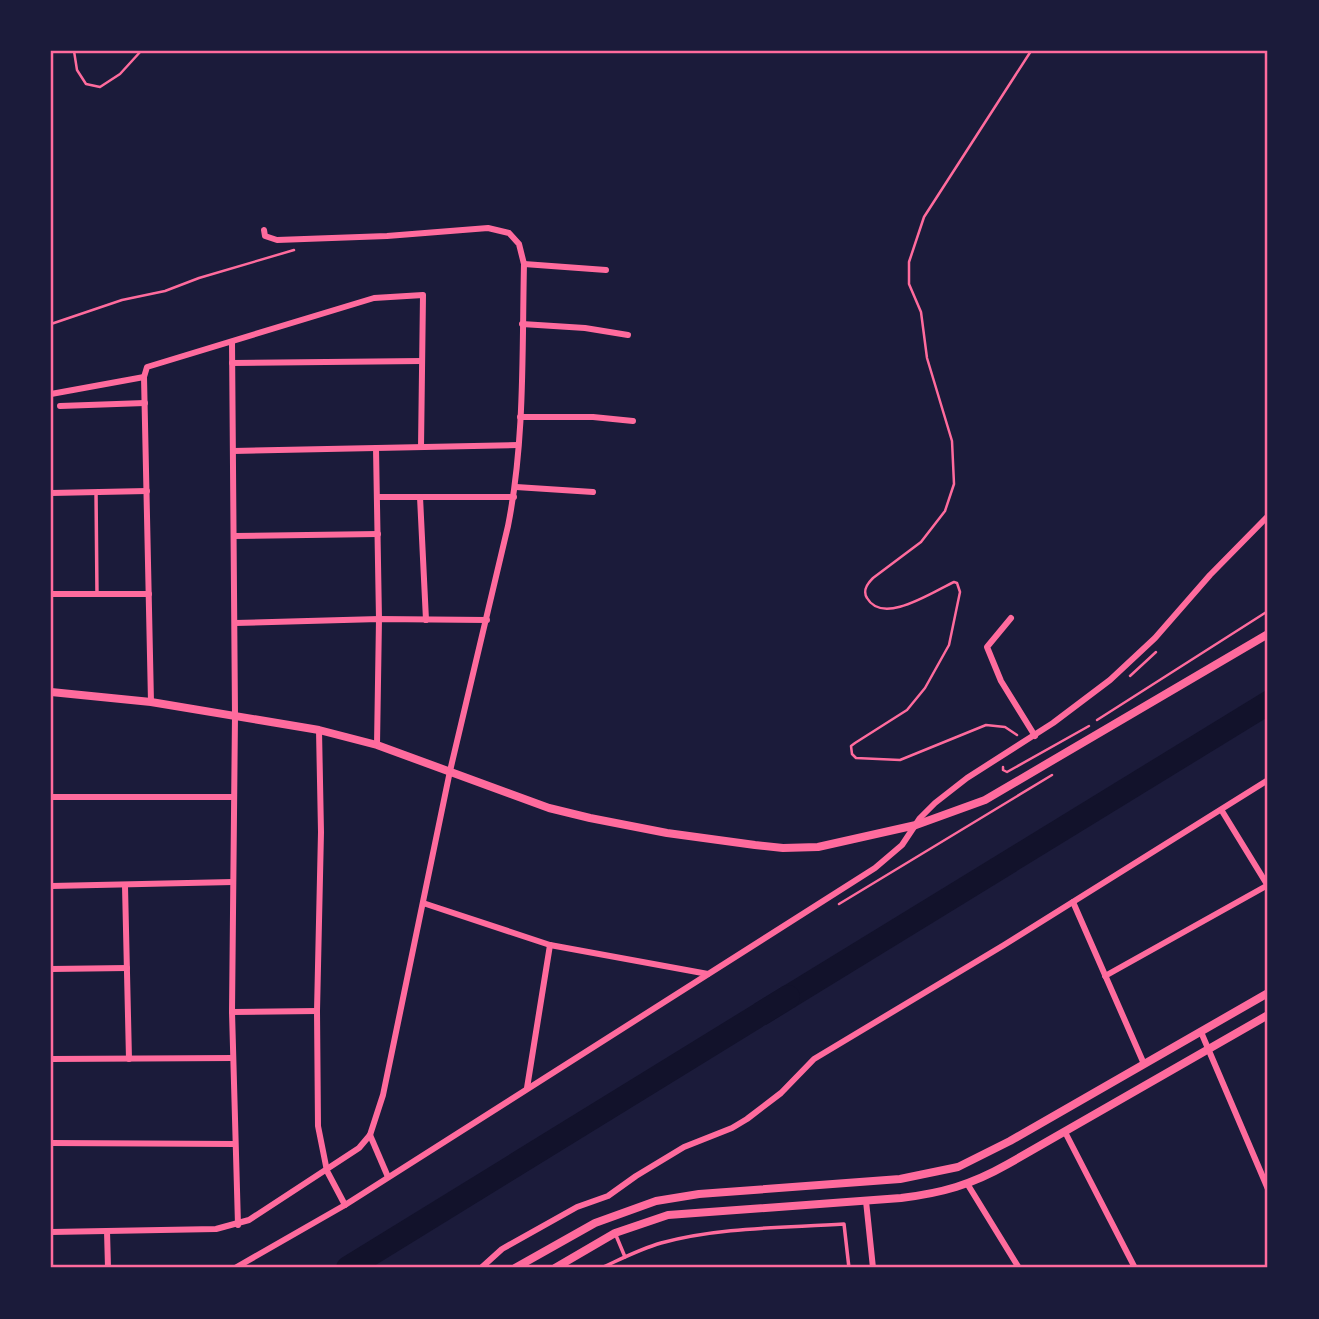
<svg xmlns="http://www.w3.org/2000/svg" width="1319" height="1319" font-family="'Fira Sans',sans-serif">
<style>
.water{fill:#12122b}
.lines{fill:none;stroke-linecap:round;stroke-linejoin:round}
.river{stroke:#12122b;stroke-width:24}
.path{stroke:#ff6b9d;stroke-width:2.5}
.service{stroke:#ff6b9d;stroke-width:3.5}
.minor{stroke:#ff6b9d;stroke-width:6}
.tertiary{stroke:#ff6b9d;stroke-width:8}
.neatline{fill:none;stroke:#ff6b9d;stroke-width:2.5}
</style>
<rect width="100%" height="100%" fill="#1b1b3a"/>
<path class="water" d="M 1268,689 L 1268,717 L 766,1025 L 754,1004 Z"/>
<g class="lines">
<path class="river" d="M 348,1268 L 788,997"/>
<g class="path">
<path d="M 74,51 L 77,70 L 86,84 L 100,87 L 120,74 L 141,51"/>
<path d="M 51,324 L 122,300 L 165,291 L 199,278 L 294,250"/>
<path d="M 1130,676 L 1156,652"/>
<path d="M 1097,720 L 1268,611"/>
<path d="M 1017,735 L 1005,727 L 986,725 L 900,760 L 856,758 L 852,754 L 851,746 L 855,743 L 907,710 L 925,688 L 949,645 L 960,592 L 957,583 L 954,582 C 934,591 883,626 867,598 C 862,590 868,583 873,578 L 921,542 L 945,511 L 954,484 L 952,441 L 927,358 L 921,312 L 909,284 L 909,262 L 924,217 L 1031,51"/>
<path d="M 1003,767 L 1003,770 L 1007,772 L 1089,726"/>
<path d="M 839,904 L 1052,775"/>
</g>
<g class="service">
<path d="M 96,492 L 97,594"/>
<path d="M 615,1233 L 625,1257"/>
<path d="M 601,1268 C 621,1259 640,1249 661,1243 C 720,1227 783,1228 844,1224 L 849,1268"/>
</g>
<g class="minor">
<path d="M 524,264 L 606,270"/>
<path d="M 522,324 L 585,328 L 628,335"/>
<path d="M 232,342 L 235,715 L 232,1012 L 238,1225"/>
<path d="M 232,363 L 422,361"/>
<path d="M 51,394 L 144,377"/>
<path d="M 60,406 L 145,403"/>
<path d="M 520,417 L 593,417 L 633,421"/>
<path d="M 376,448 L 379,619 L 377,745"/>
<path d="M 233,451 L 518,445"/>
<path d="M 516,487 L 593,492"/>
<path d="M 51,493 L 147,491"/>
<path d="M 377,497 L 514,497"/>
<path d="M 420,497 L 426,620"/>
<path d="M 234,536 L 378,534"/>
<path d="M 51,594 L 149,594"/>
<path d="M 1011,618 L 987,647 L 1001,681 L 1035,736"/>
<path d="M 235,623 L 379,619 L 487,620"/>
<path d="M 151,702 L 144,377 L 147,367 L 374,298 L 423,295 L 421,447"/>
<path d="M 319,730 L 321,832 L 317,1011 L 318,1126 L 327,1171 L 345,1205"/>
<path d="M 51,797 L 234,797"/>
<path d="M 1222,811 L 1268,886"/>
<path d="M 51,886 L 233,882"/>
<path d="M 125,886 L 129,1059"/>
<path d="M 1073,902 L 1144,1064"/>
<path d="M 423,903 L 550,945 L 708,974"/>
<path d="M 51,969 L 127,968"/>
<path d="M 1105,976 L 1268,885"/>
<path d="M 232,1012 L 317,1011"/>
<path d="M 1201,1032 L 1268,1189"/>
<path d="M 51,1059 L 233,1058"/>
<path d="M 527,1088 L 550,945"/>
<path d="M 1065,1132 L 1135,1268"/>
<path d="M 370,1135 L 388,1177"/>
<path d="M 51,1143 L 235,1144"/>
<path d="M 968,1185 L 1019,1268"/>
<path d="M 866,1201 L 873,1268"/>
<path d="M 107,1231 L 108,1268"/>
<path d="M 51,1232 L 216,1229 L 249,1220 L 359,1148 L 370,1135 L 383,1095 L 450,771 L 508,526 C 525,440 522,351 524,264 L 519,244 L 509,233 L 488,228 L 387,236 L 277,240 L 265,236 L 264,230"/>
<path d="M 235,1268 L 345,1205 L 875,868 L 902,845 L 920,818 L 935,803 L 967,778 L 1053,723 L 1110,680 L 1155,638 L 1210,575 L 1268,516"/>
<path d="M 481,1268 L 502,1249 L 577,1207 L 608,1196 L 636,1176 L 684,1147 L 732,1128 L 747,1119 L 781,1093 L 814,1059 L 1004,945 L 1268,780"/>
</g>
<g class="tertiary">
<path d="M 51,692 L 151,702 L 319,730 L 377,745 L 549,808 L 590,818 L 667,833 L 755,845 L 783,848 L 818,847 L 916,825 L 985,800 L 1268,634"/>
<path d="M 515,1268 L 595,1223 L 656,1201 L 699,1194 L 900,1179 L 958,1167 L 1010,1141 L 1268,993"/>
<path d="M 555,1268 L 615,1233 L 668,1215 L 901,1198 C 942,1193 971,1185 1008,1164 L 1268,1015"/>
</g>
</g>
<rect width="1319" height="1319" fill="none" stroke="#1b1b3a" stroke-width="105"/>
<rect x="52" y="52" width="1214" height="1214" class="neatline"/>
</svg>
